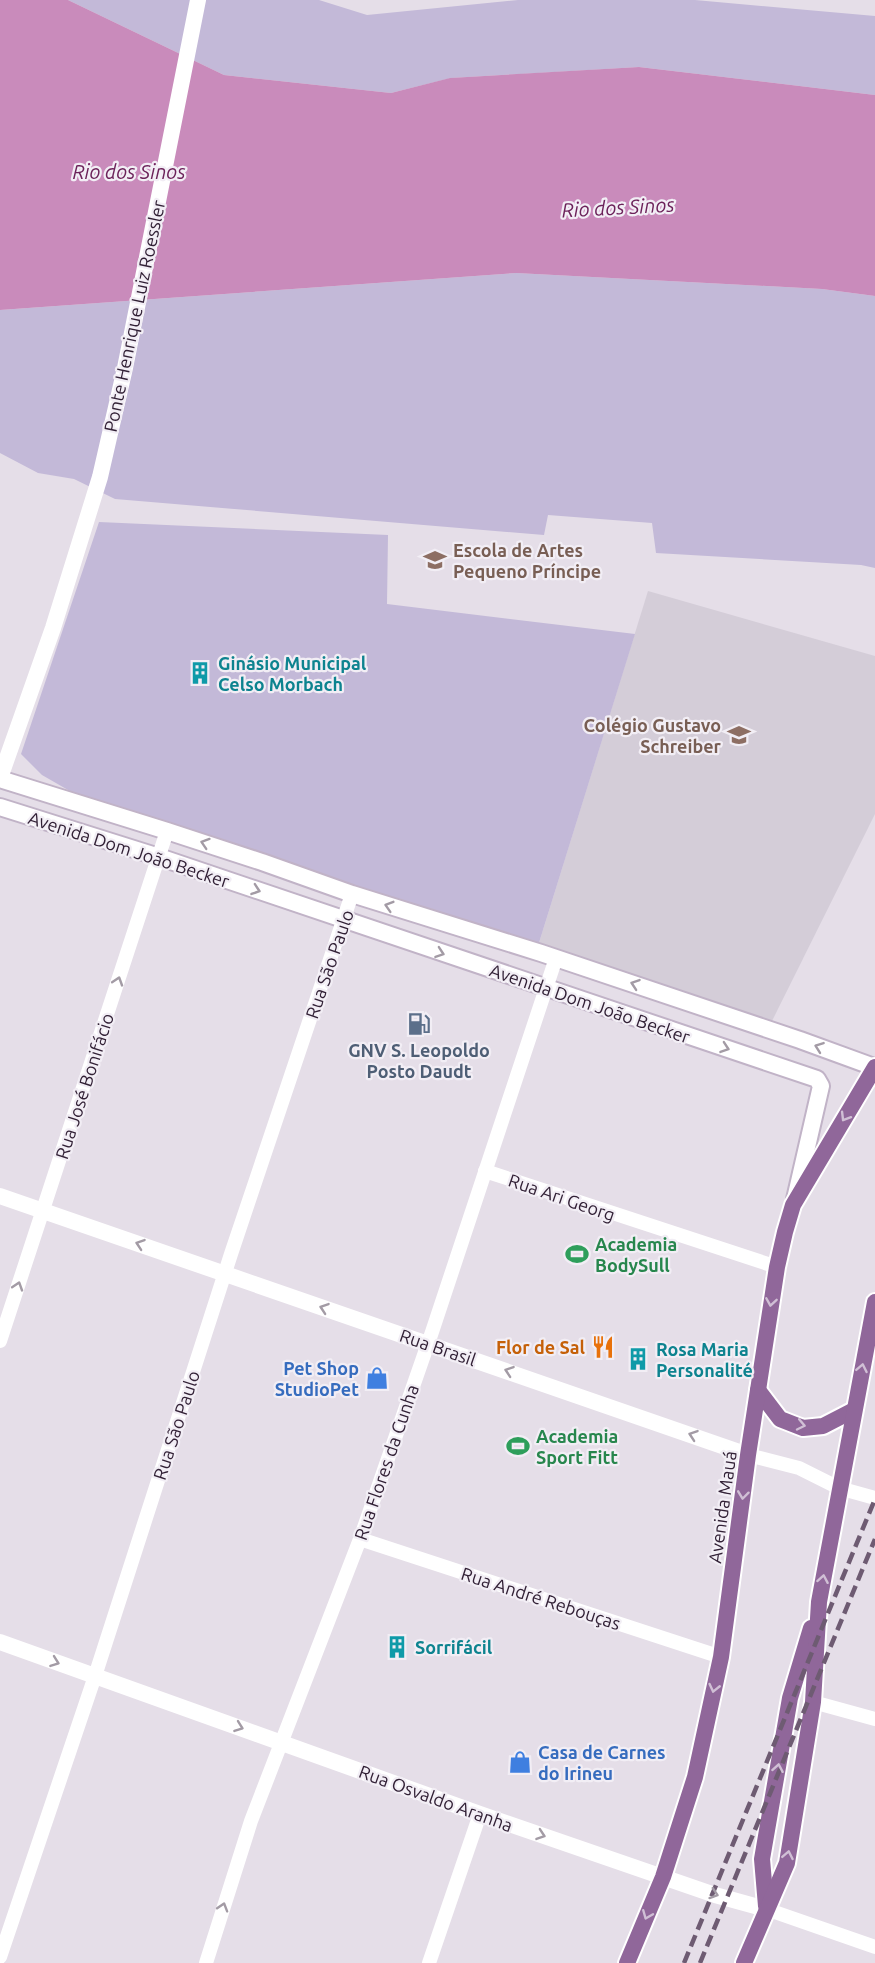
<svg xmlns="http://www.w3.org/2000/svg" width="875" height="1963" font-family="Ubuntu,sans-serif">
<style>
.built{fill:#d4cdd8}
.green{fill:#c3b9d8}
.water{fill:#c98bbb}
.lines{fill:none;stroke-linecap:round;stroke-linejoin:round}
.secondary-casing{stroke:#c1b3c7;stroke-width:20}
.primary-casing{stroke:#fff;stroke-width:20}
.minor{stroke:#fff;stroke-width:14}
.tertiary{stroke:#fff;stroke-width:16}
.secondary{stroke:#fff;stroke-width:16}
.primary{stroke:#90679a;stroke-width:16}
.rail{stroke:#6e5b72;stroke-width:4.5;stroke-dasharray:12 6;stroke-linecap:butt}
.oneway{stroke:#a39ba5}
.oneway2{stroke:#d0bfd5}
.labels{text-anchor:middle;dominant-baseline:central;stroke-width:4.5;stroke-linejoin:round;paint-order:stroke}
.street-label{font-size:18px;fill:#322136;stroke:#f2eef5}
.education-label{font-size:18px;font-weight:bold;fill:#785e54;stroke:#f2eef5;text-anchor:start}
.culture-label{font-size:18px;font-weight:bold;fill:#0d838f;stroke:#f2eef5;text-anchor:start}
.service-label{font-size:18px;font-weight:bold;fill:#4e5e75;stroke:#f2eef5}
.leisure-label{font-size:18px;font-weight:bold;fill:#27864d;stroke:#f2eef5;text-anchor:start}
.food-label{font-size:18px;font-weight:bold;fill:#c56008;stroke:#f2eef5;text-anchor:end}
.shop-label{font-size:18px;font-weight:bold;fill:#366cbe;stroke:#f2eef5;text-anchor:end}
.water-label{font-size:20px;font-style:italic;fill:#6c225a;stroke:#f2eef5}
</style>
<rect width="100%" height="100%" fill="#e5dee8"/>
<path class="built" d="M 648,591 L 875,656 L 875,814 L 771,1023 L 538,946 Z"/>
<g class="green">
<path d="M 68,0 L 319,0 L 367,15 L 518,0 L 695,0 L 875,16 L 875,95 L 639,67 L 451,78 L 391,93 L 224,75 Z"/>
<path d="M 516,273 L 822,289 L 875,296 L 875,568 L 861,565 L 656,553 L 652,523 L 548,515 L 544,535 L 115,499 L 74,479 L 38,473 L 0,453 L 0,310 Z"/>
<path d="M 99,522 L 388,535 L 387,604 L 635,634 L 538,946 L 75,794 L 42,775 L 21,754 Z"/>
</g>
<path class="water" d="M 0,0 L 68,0 L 224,75 L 391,93 L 450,78 L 639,67 L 875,95 L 875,296 L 822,289 L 516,273 L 0,310 Z"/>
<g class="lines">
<g class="secondary-casing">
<g id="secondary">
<path d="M 0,779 L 167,831 L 262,862 L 352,894 L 541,953 L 800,1040 L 874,1067"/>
<path d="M 0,807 L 159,857 L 817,1079 L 821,1086 L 795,1199"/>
</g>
</g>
<g class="primary-casing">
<g id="primary">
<path d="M 758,1390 L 780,1419 L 803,1428 L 823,1426 L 854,1410"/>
<path d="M 766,1906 L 762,1859 L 790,1698 L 811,1628"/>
<path d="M 627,1963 L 663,1877 L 695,1777 L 721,1657 L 748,1455 L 777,1267 L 785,1232 L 793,1205 L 875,1067"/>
<path d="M 744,1963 L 787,1863 L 813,1702 L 819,1602 L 875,1302"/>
</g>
</g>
<g class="minor">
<path d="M 485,1171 L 777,1267"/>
<path d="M 0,1341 L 167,831"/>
<path d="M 748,1455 L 799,1468 L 839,1488 L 875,1498"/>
<path d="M 360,1539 L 721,1657"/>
<path d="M 813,1702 L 875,1719"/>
<path d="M 766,1909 L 875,1947"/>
<path d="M 0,1957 L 95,1676 L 231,1254 L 352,894"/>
<path d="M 206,1963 L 251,1821 L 360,1539 L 432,1332 L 556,958"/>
<path d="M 429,1963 L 480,1814"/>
</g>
<g class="tertiary">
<path d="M 0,778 L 53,628 L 100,477 L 125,368 L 198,0"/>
<path d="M 0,1196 L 748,1455"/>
<path d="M 0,1642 L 480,1814 L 715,1895 L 766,1909"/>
</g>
<use href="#secondary" class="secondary"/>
<use href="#primary" class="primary"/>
<g class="rail">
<path d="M 684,1963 L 875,1499"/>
<path d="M 700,1963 L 875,1539"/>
</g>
</g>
<defs><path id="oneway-chevron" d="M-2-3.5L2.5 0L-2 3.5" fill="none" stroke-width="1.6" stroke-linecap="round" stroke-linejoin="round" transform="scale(1.5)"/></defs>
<g class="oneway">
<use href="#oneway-chevron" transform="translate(205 843) rotate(-162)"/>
<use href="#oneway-chevron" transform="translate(256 890) rotate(19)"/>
<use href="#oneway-chevron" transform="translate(389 906) rotate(-163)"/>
<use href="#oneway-chevron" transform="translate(440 953) rotate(19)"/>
<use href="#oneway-chevron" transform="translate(118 981) rotate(-72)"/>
<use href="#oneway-chevron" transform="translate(635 984) rotate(-161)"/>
<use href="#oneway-chevron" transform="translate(819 1047) rotate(-160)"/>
<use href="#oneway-chevron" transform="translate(725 1048) rotate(19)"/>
<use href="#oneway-chevron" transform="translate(140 1244) rotate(-161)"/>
<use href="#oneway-chevron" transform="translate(18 1286) rotate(-72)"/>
<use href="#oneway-chevron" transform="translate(324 1308) rotate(-161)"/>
<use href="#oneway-chevron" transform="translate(509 1371) rotate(-161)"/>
<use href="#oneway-chevron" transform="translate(693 1435) rotate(-161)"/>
<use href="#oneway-chevron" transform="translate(55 1662) rotate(20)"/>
<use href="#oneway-chevron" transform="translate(239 1727) rotate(20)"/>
<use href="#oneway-chevron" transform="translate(541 1835) rotate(19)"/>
<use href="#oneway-chevron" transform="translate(714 1894) rotate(18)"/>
<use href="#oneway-chevron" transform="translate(223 1907) rotate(-73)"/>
</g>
<g class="oneway2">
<use href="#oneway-chevron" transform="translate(845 1117) rotate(121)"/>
<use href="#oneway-chevron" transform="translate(771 1302) rotate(99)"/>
<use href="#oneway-chevron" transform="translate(862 1368) rotate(-79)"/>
<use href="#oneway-chevron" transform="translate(801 1425) rotate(12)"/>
<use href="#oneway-chevron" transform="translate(743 1495) rotate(97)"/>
<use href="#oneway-chevron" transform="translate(823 1579) rotate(-80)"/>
<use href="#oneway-chevron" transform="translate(714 1688) rotate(103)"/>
<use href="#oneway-chevron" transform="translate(778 1768) rotate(-80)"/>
<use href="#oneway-chevron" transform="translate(788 1855) rotate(-79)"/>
<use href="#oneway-chevron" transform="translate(647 1915) rotate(112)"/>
</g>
<defs>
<g id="school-bare" transform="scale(1.8)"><path d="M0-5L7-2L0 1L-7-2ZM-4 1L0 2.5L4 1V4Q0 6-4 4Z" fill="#8d6e63" stroke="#f2eef5" stroke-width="2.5" paint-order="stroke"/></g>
<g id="building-bare" transform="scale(1.8)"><path d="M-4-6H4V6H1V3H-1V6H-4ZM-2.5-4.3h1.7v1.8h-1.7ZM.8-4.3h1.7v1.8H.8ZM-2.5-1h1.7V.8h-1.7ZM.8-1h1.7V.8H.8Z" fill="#0f9aa8" stroke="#f2eef5" stroke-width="2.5" paint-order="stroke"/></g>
<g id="fuel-bare" transform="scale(1.8)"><path d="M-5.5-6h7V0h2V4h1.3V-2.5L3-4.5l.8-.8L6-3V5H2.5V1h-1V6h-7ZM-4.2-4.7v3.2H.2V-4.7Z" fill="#5c6f8a" stroke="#f2eef5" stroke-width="2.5" paint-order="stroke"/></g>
<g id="stadium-bare" transform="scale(1.8)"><path d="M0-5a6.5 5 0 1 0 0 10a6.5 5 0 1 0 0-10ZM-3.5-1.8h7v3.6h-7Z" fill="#2e9e5b" stroke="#f2eef5" stroke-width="2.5" paint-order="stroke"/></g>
<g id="restaurant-bare" transform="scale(1.8)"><path d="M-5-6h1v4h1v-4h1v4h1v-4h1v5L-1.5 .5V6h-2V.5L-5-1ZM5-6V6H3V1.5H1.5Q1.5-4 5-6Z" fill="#e8710a" stroke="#f2eef5" stroke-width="2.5" paint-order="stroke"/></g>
<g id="shop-bare" transform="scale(1.8)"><path d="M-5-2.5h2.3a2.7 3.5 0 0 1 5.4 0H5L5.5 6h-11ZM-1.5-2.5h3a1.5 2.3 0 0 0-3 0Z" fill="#3f7fe0" stroke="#f2eef5" stroke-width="2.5" paint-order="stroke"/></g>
</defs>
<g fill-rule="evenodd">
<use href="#school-bare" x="435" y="560"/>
<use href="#building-bare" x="200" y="673"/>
<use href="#school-bare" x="739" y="735"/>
<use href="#fuel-bare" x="419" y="1024"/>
<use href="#stadium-bare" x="577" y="1254"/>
<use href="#restaurant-bare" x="603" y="1347"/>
<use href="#building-bare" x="638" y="1359"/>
<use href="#shop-bare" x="377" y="1378"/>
<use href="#stadium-bare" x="518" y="1446"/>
<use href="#building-bare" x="397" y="1647"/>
<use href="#shop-bare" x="520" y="1762"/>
</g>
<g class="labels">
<g class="street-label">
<text transform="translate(134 316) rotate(-78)">Ponte Henrique Luiz Roessler</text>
<text transform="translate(129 849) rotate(18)">Avenida Dom João Becker</text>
<text transform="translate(329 964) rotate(-71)">Rua São Paulo</text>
<text transform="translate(590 1003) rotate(19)">Avenida Dom João Becker</text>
<text transform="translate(84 1086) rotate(-72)">Rua José Bonifácio</text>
<text transform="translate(562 1197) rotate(19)">Rua Ari Georg</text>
<text transform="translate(438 1347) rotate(19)">Rua Brasil</text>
<text transform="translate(176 1425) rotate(-72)">Rua São Paulo</text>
<text transform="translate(386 1462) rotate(-71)">Rua Flores da Cunha</text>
<text transform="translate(722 1507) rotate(-82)">Avenida Mauá</text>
<text transform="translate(541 1598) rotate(18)">Rua André Rebouças</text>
<text transform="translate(436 1798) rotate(20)">Rua Osvaldo Aranha</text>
</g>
<g class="education-label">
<text x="453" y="550">Escola de Artes<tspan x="453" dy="21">Pequeno Príncipe</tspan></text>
<text x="721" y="725" text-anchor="end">Colégio Gustavo<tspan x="721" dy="21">Schreiber</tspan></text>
</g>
<g class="culture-label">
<text x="218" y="663">Ginásio Municipal<tspan x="218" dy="21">Celso Morbach</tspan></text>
<text x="656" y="1349">Rosa Maria<tspan x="656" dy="21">Personalité</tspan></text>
<text x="415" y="1647">Sorrifácil</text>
</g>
<g class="service-label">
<text x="419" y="1050">GNV S. Leopoldo<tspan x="419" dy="21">Posto Daudt</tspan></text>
</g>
<g class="leisure-label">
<text x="595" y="1244">Academia<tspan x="595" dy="21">BodySull</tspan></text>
<text x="536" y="1436">Academia<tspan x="536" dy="21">Sport Fitt</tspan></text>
</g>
<g class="food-label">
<text x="585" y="1347">Flor de Sal</text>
</g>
<g class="shop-label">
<text x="359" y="1368">Pet Shop<tspan x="359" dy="21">StudioPet</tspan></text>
<text x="538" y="1752" text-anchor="start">Casa de Carnes<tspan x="538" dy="21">do Irineu</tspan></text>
</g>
<g class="water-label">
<text x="129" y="171">Rio dos Sinos</text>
<text transform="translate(618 207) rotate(-3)">Rio dos Sinos</text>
</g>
</g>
</svg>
